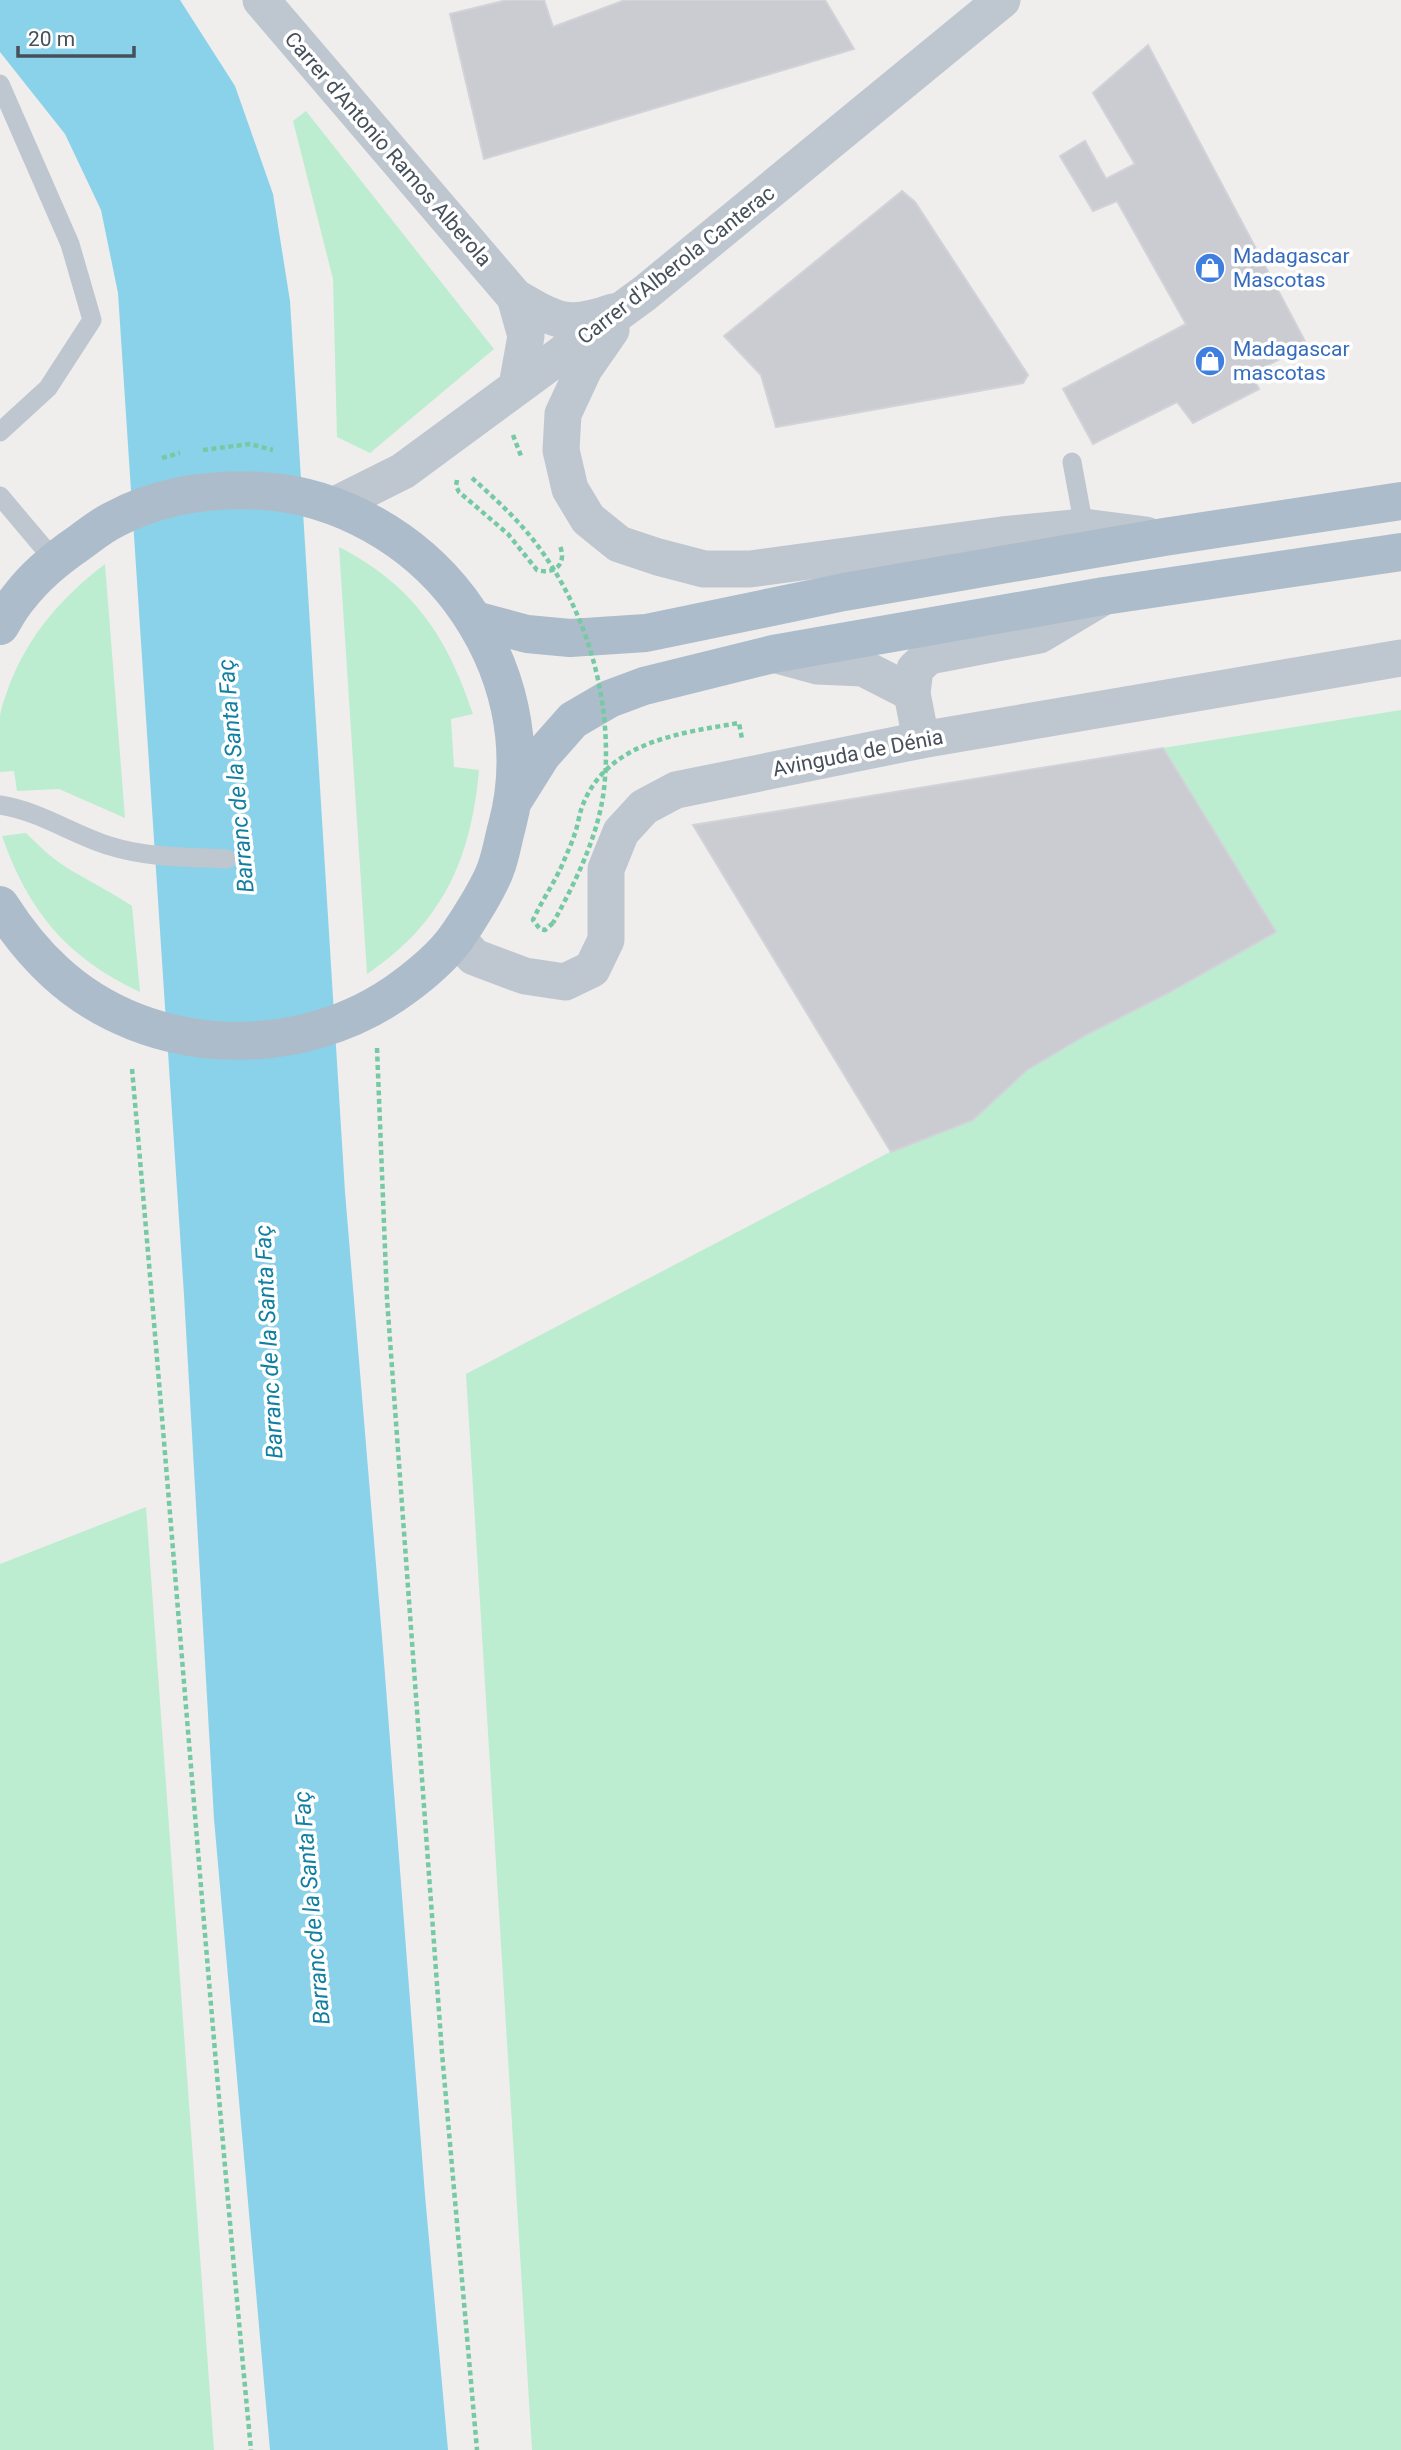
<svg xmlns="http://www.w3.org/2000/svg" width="1401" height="2450" font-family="Roboto,sans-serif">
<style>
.green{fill:#bcedd0}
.water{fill:#8ad2e9}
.building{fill:#caccd2;stroke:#d1d3d9;stroke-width:2}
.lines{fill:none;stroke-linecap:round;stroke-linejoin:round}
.path{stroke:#75caa3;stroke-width:4.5;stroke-dasharray:5 3.5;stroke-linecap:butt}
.service{stroke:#bec7cf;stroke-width:19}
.minor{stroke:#bec7cf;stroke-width:37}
.primary{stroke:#adbccb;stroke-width:38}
.path-bridge{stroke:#75caa3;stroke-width:4.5;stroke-dasharray:5 3.5;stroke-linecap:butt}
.labels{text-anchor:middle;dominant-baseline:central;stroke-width:7;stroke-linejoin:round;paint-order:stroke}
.street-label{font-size:21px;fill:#46505a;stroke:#fff}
.shop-label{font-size:21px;fill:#366cbe;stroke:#fff;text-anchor:start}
.water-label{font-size:23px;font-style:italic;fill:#107fa2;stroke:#fff}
</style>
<rect width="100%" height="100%" fill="#f0eded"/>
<g class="green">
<path d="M 306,111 L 494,349 L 370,453 L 337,437 L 333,279 L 293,121 Z"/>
<path d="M 339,547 C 413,585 447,636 473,714 L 451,719 L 454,767 L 479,770 C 471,859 443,923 367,974 Z"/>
<path d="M 105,564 L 125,818 L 59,789 L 17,791 L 14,771 L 0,772 C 0,754 0,735 0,717 C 1,706 6,696 9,686 C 29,634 62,597 105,564 Z"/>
<path d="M 1401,710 L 1401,2450 L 532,2450 L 466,1374 L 890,1152 L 973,1120 L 1027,1070 L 1086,1035 L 1168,993 L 1276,933 L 1163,748 Z"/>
<path d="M 26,833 C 41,848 56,862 74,872 C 94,884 113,893 132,906 L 140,992 C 67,958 28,911 2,836 Z"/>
<path d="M 146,1507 L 214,2450 L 0,2450 L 0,1564 Z"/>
</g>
<path class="water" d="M 0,0 L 180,0 L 235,86 L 273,194 L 290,301 L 345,1192 L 383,1649 L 425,2195 L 448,2450 L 270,2450 L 214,1819 L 184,1295 L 118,293 L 101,210 L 65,134 L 0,52 Z"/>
<g class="building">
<path d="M 507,0 L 544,0 L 553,27 L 625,0 L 825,0 L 854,49 L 484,159 L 450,14 Z"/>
<path d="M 1148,45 L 1307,345 L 1251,374 L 1259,389 L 1193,423 L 1177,402 L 1093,444 L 1063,389 L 1186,324 L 1117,201 L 1093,211 L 1060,156 L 1085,141 L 1106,179 L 1135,164 L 1093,93 Z"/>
<path d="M 902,191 L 915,202 L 1028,375 L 1023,383 L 776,427 L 761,375 L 724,336 Z"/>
<path d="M 1163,748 L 1276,932 L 1168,993 L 1086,1035 L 1027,1070 L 973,1120 L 891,1152 L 693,825 Z"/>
</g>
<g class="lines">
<g class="path">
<path d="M 513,435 L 521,456"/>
<path d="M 203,450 L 250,444 L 273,450"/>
<path d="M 162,458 L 180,453"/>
<path d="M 457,480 L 456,486 L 459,492 L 508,534 L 537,570 C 555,575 567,564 560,546"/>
<path d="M 553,923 L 545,930 L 540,929 L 533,920 C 542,900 555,882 563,863 C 567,853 572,843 575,833 C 578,825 579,815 582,807 C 606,742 679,733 739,723 L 742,739"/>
<path d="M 377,1048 L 387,1299 L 442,2053 L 477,2450"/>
<path d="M 132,1069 C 173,1529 207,1990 251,2450"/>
</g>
<g class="service">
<path d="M 0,84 L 70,244 L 92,320 L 48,388 L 0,432"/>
<path d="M 1072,462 L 1084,527"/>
<path d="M 0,496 L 54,560"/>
<path d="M 0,805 C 43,812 71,834 110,846 C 148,858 188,857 227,859"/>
</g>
<g class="minor">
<path d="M 261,0 L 515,297 L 526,336 L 517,386"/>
<path d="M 515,297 C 555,320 566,329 613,312"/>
<path d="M 611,330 L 584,369 L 563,414 L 561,450 L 570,489 L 588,519 L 619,544 L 658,557 L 704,569 L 750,569 L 1002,535 L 1084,527 L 1146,535"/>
<path d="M 333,506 L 403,471 L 645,293 L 1002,0"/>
<path d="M 773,654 L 817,666 L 863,668 L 912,693"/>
<path d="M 921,740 L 912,693 L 915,669 L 929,656 L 1039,635 L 1101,598"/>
<path d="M 456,937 L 474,957 L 525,976 L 565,982 L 592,969 L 606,940 L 606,869 L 621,832 L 644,807 L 676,790 L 921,740 L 1401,658"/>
</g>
<g class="primary">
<path d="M 475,620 L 527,634 L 570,638 L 646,633 L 844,592 L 1164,537 L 1401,501"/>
<path d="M 0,626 C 6,616 12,605 20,596 C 36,575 57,558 79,543 C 90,535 102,525 115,519 C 161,495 212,488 263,491 C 340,496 414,539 460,600 C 509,666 528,747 507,826 C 503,840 501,855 496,868 C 490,886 468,921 456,938 C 442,957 423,973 404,987 C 302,1063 149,1059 55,972 C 33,952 16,930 0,905"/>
<path d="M 515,798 L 542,755 L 573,720 L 609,699 L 644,686 L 773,654 L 1104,596 L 1401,552"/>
</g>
<path class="path-bridge" d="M 472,478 C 499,502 525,526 545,556 C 589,620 611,701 605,778 C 602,829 577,879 553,923"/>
</g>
<defs>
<g id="shop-disc" transform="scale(1.575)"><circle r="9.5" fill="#3f7fe0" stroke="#fff"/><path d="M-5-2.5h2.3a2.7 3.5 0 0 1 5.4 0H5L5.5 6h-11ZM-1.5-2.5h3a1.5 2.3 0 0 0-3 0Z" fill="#fff"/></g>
</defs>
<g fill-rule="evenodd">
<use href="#shop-disc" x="1210" y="268"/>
<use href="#shop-disc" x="1210" y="361"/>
</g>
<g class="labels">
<g class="street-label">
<text transform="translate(388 149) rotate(49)">Carrer d'Antonio Ramos Alberola</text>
<text transform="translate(676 265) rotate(-38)">Carrer d'Alberola Canterac</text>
<text transform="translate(858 753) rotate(-11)">Avinguda de Dénia</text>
</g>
<g class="shop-label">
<text x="1233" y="256">Madagascar<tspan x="1233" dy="24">Mascotas</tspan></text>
<text x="1233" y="349">Madagascar<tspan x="1233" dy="24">mascotas</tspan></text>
</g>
<g class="water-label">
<text transform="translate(236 776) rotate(-95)">Barranc de la Santa Faç</text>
<text transform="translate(269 1342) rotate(-93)">Barranc de la Santa Faç</text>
<text transform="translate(312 1908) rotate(-95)">Barranc de la Santa Faç</text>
</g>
</g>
<path d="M18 46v10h116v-10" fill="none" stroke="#46505a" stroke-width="3.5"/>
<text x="28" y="46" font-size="21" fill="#46505a" stroke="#ffffff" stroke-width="5" paint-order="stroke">20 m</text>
</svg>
